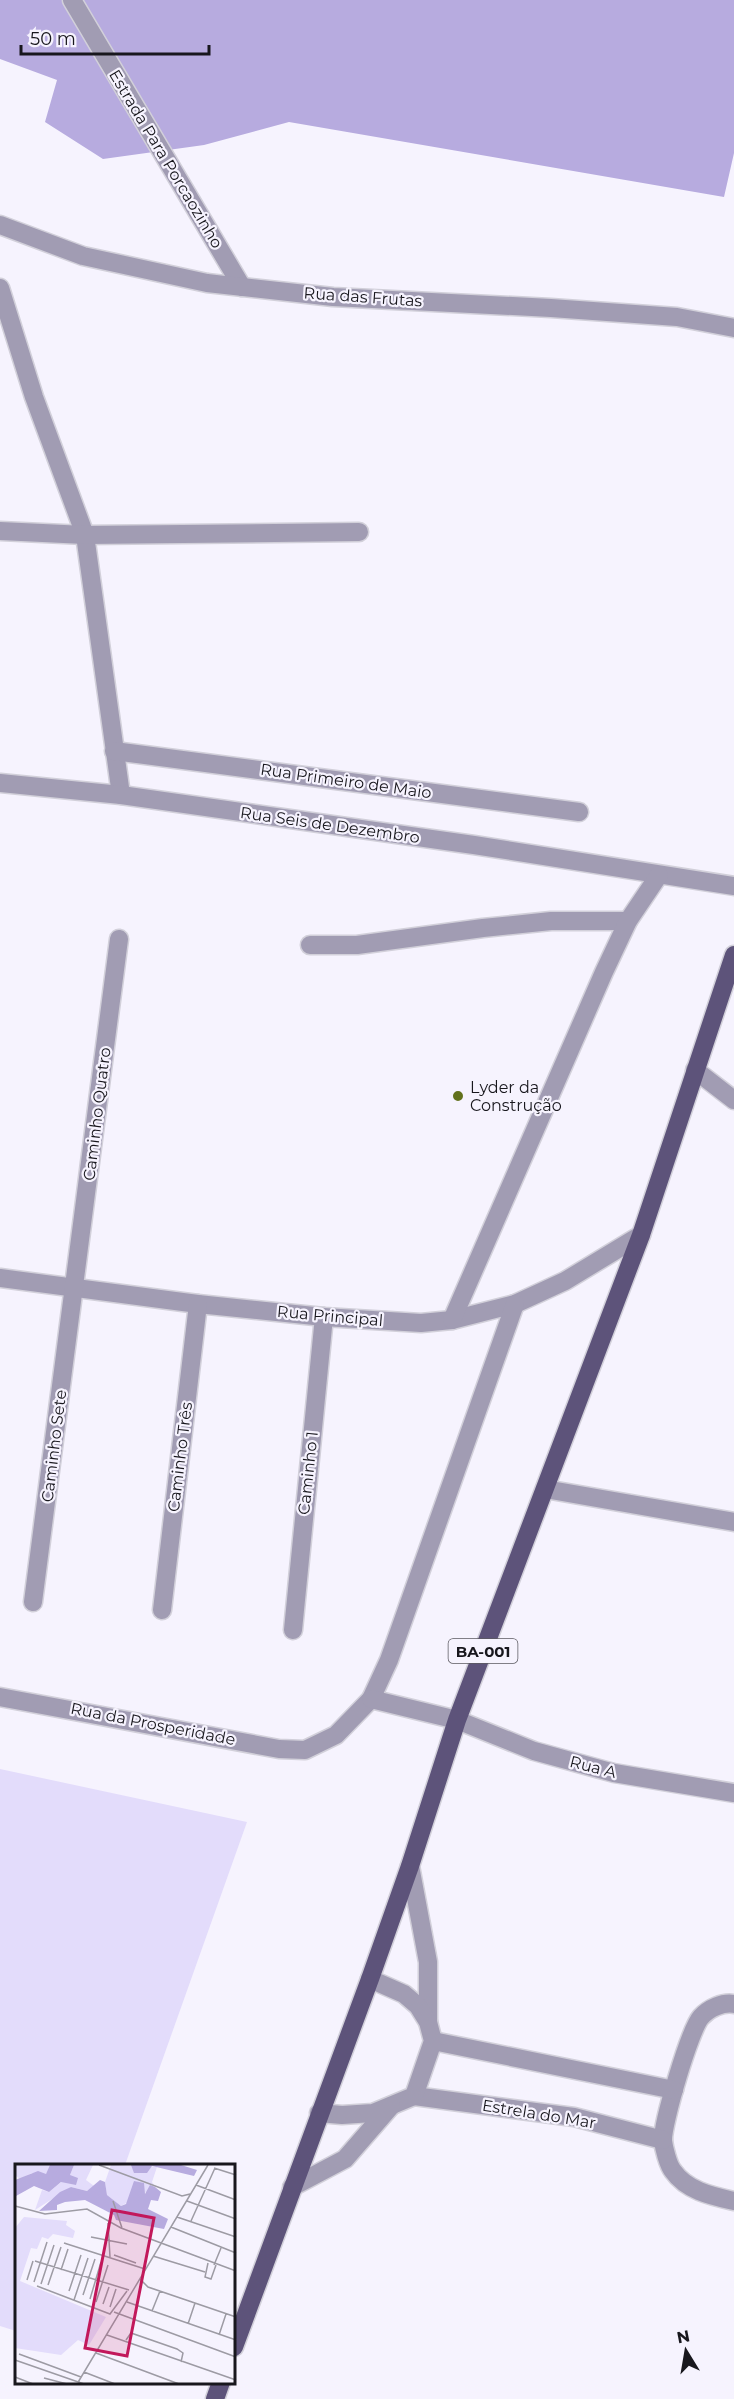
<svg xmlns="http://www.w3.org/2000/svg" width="734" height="2399" font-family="Montserrat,sans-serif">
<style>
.green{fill:#e3dcfb}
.forest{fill:#b7abdf}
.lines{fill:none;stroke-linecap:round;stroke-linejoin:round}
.minor-casing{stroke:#d2d0da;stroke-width:21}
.major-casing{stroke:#d2d0da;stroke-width:21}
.minor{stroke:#a19cb3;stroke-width:18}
.major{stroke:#5d537a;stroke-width:18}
.poi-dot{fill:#62711c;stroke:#f6f3fe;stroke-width:2}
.labels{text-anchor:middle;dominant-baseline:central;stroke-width:4.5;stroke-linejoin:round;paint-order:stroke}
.shield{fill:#f6f3fe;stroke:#5b5960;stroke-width:1.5}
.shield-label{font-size:15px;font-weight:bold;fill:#18171d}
.street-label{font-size:16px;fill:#18171d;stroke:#f6f3fe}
.poi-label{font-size:16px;fill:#18171d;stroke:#f6f3fe;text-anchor:start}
.inset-road{fill:none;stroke:#9d9ba4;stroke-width:1.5}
.view{fill:#c2185b;fill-opacity:0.15;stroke:#c2185b;stroke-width:3}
.inset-edge{fill:none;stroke:#18171d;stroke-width:3}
</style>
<rect width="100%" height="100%" fill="#f6f3fe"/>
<path class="green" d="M 0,1769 L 247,1822 L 125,2165 L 16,2165 L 16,2331 L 0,2326 Z"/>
<path class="forest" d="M 0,0 L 734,0 L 734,153 L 724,197 L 289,122 L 204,145 L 103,159 L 45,122 L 57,80 L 0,59 Z"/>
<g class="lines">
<g class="minor-casing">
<g id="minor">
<path d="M 72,0 L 242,287"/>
<path d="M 0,225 L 83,256 L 207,283 L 333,297 L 551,308 L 677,317 L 734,328"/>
<path d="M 0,288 L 34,397 L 85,535 L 121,795"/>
<path d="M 0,531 L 85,535 L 359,532"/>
<path d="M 114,751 L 579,812"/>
<path d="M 0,783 L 121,795 L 474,845 L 734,886"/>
<path d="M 310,945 L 357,945 L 483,928 L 551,921 L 628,921"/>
<path d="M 695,1070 L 734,1100"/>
<path d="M 0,1278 L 198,1304 L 324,1317 L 421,1323 L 452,1320 L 515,1304 L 565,1281 L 641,1235"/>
<path d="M 452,1320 L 604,972 L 628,921 L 659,875"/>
<path d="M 545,1489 L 734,1522"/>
<path d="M 33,1602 L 119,939"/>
<path d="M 162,1610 L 198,1304"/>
<path d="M 293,1630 L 324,1317"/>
<path d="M 0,1697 L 279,1749 L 305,1750 L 336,1735 L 371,1699 L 389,1660 L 515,1304"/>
<path d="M 371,1699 L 457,1720 L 534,1751 L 614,1773 L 734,1793"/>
<path d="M 410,1866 L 428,1962 L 428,2022"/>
<path d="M 734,2004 C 723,2002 709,2008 701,2017 C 690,2029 662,2124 663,2141 C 664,2148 668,2165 673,2171 C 687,2191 712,2196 734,2201"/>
<path d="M 433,2041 L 674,2090"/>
<path d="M 414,2096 L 574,2117 L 663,2140"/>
<path d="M 319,2113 L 342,2115 L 373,2113 L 414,2096 L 433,2041 L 428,2022 L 418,2006 L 404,1994 L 370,1979"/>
<path d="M 292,2187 L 345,2159 L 391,2106"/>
</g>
</g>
<g class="major-casing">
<g id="major">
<path d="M 234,2347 L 370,1979 L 410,1866 L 457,1720 L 641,1235 L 734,955"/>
<path d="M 215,2399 L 221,2382"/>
</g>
</g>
<use href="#minor" class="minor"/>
<use href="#major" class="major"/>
</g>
<circle class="poi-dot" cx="458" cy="1096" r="6"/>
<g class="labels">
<rect class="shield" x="448.5" y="1639" width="69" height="24" rx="4.5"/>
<g class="shield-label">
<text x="483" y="1651">BA-001</text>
</g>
<g class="street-label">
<text transform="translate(166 159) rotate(59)">Estrada Para Porcaozinho</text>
<text transform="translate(363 297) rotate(4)">Rua das Frutas</text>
<text transform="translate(346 781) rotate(8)">Rua Primeiro de Maio</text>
<text transform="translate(330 825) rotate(8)">Rua Seis de Dezembro</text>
<text transform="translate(97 1114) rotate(-83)">Caminho Quatro</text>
<text transform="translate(330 1316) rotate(5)">Rua Principal</text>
<text transform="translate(54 1446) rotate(-83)">Caminho Sete</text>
<text transform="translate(180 1457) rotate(-83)">Caminho Três</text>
<text transform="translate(308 1473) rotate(-84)">Caminho 1</text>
<text transform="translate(153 1724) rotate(11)">Rua da Prosperidade</text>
<text transform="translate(593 1767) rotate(14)">Rua A</text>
<text transform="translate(539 2114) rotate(9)">Estrela do Mar</text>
</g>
<g class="poi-label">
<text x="470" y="1087">Lyder da<tspan x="470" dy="18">Construção</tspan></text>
</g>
</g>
<g transform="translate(15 2164)">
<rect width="220" height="220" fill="#f6f3fe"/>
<path d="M 0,1 L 37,1 L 31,10 L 17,9 L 5,15 L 0,11 ZM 59,1 L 78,1 L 71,16 L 79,22 L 72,27 L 56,23 L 20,46 L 27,26 L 34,28 L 55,11 ZM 96,1 L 142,3 L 137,18 L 140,23 L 106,42 L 92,31 L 90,18 ZM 9,53 L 52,57 L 51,61 L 60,67 L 58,74 L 38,70 L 33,75 L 27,73 L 22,85 L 16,84 L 5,117 L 91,153 L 74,181 L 63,176 L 46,191 L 0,184 L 0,64 Z" fill="#e3dcfb"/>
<path d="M 35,1 L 59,1 L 55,11 L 63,14 L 61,21 L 46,18 L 34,28 L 19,22 L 1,32 L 0,16 L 23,7 L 31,10 ZM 116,1 L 166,1 L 182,6 L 179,12 L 137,2 L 132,9 L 119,9 ZM 85,16 L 90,18 L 92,31 L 106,42 L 111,40 L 119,17 L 129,19 L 130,30 L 135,21 L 140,23 L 146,28 L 143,37 L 136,36 L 133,45 L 153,55 L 149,65 L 101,56 L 99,51 L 70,36 L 50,38 L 42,41 L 42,46 L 24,47 L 45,28 L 56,23 L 72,27 Z" fill="#b7abdf"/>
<path class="inset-road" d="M 84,1 L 167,32 L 175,30M 199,4 L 221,11M 181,21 L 221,36M 98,37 L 107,64M 172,37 L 221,55M 0,42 L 30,50 L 72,45 L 106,64 L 221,107M 162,53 L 221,73M 176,57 L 200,4M 93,59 L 95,93M 156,63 L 221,89M 76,73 L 112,80M 49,79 L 130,105M 99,91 L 121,99M 138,92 L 190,108M 20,97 L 114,126M 193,99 L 190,113 L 196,115 L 201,101M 199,101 L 206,84M 46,106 L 53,85M 125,115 L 133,123 L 221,153M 12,116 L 18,97M 19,118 L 32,78M 26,120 L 39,81M 33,121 L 46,83M 22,122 L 95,150 L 112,127M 54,127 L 66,91M 68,131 L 80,95M 75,135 L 86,98M 59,136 L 73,94M 81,138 L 93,101M 112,138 L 221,176M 88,140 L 94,123M 95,143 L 101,125M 137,147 L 145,127M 99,148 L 221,193M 173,160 L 180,139M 92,171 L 221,216M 204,171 L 211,150M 111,176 L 116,169 L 162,185 L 168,189 L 166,198M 81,189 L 164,220M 4,190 L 66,213M 0,196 L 69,220M 69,208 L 100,220M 0,213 L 18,220M 29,214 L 52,220M 62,220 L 193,1"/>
<path class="view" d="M 97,46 L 139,54 L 112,192 L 70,184 Z"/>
<rect width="220" height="220" class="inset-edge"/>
</g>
<g transform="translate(686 2351) rotate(349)" stroke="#f6f3fe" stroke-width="4.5" paint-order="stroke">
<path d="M0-4.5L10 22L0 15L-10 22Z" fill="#18171d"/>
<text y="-9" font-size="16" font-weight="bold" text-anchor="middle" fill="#18171d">N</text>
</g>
<path d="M21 45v9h188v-9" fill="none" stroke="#18171d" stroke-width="3"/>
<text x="30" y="45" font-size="18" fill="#18171d" stroke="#f6f3fe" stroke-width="4.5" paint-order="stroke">50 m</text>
</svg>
